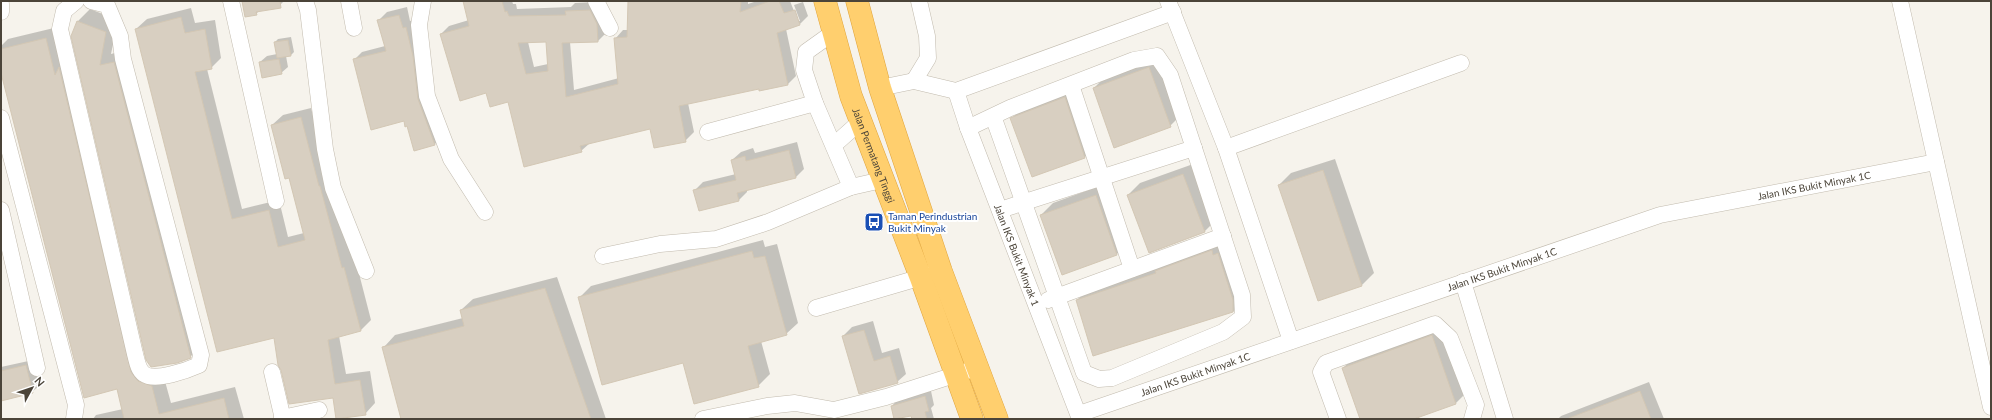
<svg xmlns="http://www.w3.org/2000/svg" width="1992" height="420" font-family="Lato,sans-serif">
<style>
.shadow{fill:#0003;fill-rule:evenodd}
.building{fill:#d8cfc1;stroke:#d3c7b4;fill-rule:evenodd}
.lines{fill:none;stroke-linecap:round;stroke-linejoin:round}
.minor-casing{stroke:#c2bbae;stroke-width:17}
.highway-casing{stroke:#e0a43c;stroke-width:23}
.minor{stroke:#fff;stroke-width:16}
.highway{stroke:#ffcf6e;stroke-width:22}
.labels{text-anchor:middle;dominant-baseline:central;stroke-width:4;stroke-linejoin:round;paint-order:stroke}
.street-label{font-size:10px;fill:#4b4439;stroke:#fff}
.transit-label{font-size:10px;fill:#164399;stroke:#fff;text-anchor:start}
</style>
<rect width="100%" height="100%" fill="#f6f3ec"/>
<g class="shadow">
<path d="M 243,1 L 284,1 L 278,7 L 260,10 L 256,14 Z"/>
<path d="M 464,1 L 512,1 L 513,4 L 516,4 L 517,9 L 571,7 L 575,3 L 598,2 L 606,33 L 598,41 L 570,42 L 574,90 L 619,78 L 615,39 L 623,30 L 628,30 L 629,1 L 748,1 L 748,4 L 757,1 L 790,1 L 798,21 L 800,21 L 794,5 L 803,2 L 808,16 L 800,24 L 786,29 L 796,76 L 788,84 L 760,90 L 759,88 L 688,103 L 694,132 L 685,141 L 651,128 L 590,143 L 581,151 L 509,101 L 487,92 L 441,34 L 449,26 L 469,20 ZM 547,41 L 548,64 L 534,67 L 528,42 Z"/>
<path d="M 407,7 L 410,21 L 413,20 L 443,136 L 435,144 L 415,149 L 408,125 L 354,60 L 362,52 L 385,46 L 379,20 L 387,12 Z"/>
<path d="M 191,8 L 195,23 L 215,20 L 221,58 L 211,68 L 207,69 L 242,209 L 279,200 L 288,237 L 304,233 L 289,177 L 272,125 L 283,115 L 311,108 L 329,176 L 331,176 L 352,258 L 355,258 L 371,320 L 361,330 L 339,336 L 346,374 L 370,371 L 375,403 L 365,414 L 334,397 L 275,337 L 136,29 L 147,19 Z"/>
<path d="M 90,9 L 118,20 L 111,54 L 126,50 L 202,345 L 190,357 L 72,36 L 78,21 Z"/>
<path d="M 58,27 L 142,359 L 150,370 L 163,374 L 171,403 L 235,387 L 244,419 L 93,419 L 96,415 L 123,409 L 117,388 L 1,69 L 1,46 L 8,39 Z"/>
<path d="M 291,37 L 294,52 L 291,55 L 286,56 L 288,67 L 281,73 L 260,62 L 267,56 L 277,54 L 275,42 L 278,39 Z"/>
<path d="M 1161,56 L 1182,114 L 1170,126 L 1094,88 L 1106,76 Z"/>
<path d="M 1077,86 L 1097,145 L 1085,157 L 1011,119 L 1023,107 Z"/>
<path d="M 797,142 L 804,169 L 796,177 L 747,190 L 747,192 L 739,200 L 694,191 L 703,182 L 736,174 L 732,160 L 741,152 L 753,148 L 755,153 Z"/>
<path d="M 1335,159 L 1374,273 L 1362,285 L 1279,185 L 1291,173 Z"/>
<path d="M 1196,163 L 1216,220 L 1204,232 L 1128,195 L 1140,183 Z"/>
<path d="M 1108,183 L 1129,242 L 1117,254 L 1062,274 L 1041,215 L 1053,203 Z"/>
<path d="M 1224,239 L 1245,299 L 1233,312 L 1077,300 L 1089,288 Z"/>
<path d="M 763,240 L 765,247 L 777,244 L 798,323 L 786,334 L 761,341 L 770,374 L 758,386 L 683,362 L 579,298 L 591,286 Z"/>
<path d="M 557,277 L 606,419 L 402,419 L 384,347 L 395,335 L 463,318 L 461,310 L 473,299 Z"/>
<path d="M 873,321 L 882,353 L 899,348 L 906,374 L 897,382 L 843,336 L 852,327 Z"/>
<path d="M 1444,324 L 1468,391 L 1456,403 L 1411,419 L 1361,419 L 1343,368 L 1355,356 Z"/>
<path d="M 33,360 L 39,386 L 32,392 L 1,400 L 1,367 Z"/>
<path d="M 1649,382 L 1664,419 L 1558,419 L 1561,416 Z"/>
<path d="M 931,391 L 934,405 L 931,408 L 934,419 L 913,419 L 912,414 L 892,406 L 897,400 Z"/>
</g>
<g class="building">
<path d="M 242,1 L 280,1 L 281,8 L 256,12 L 257,15 L 245,17 Z"/>
<path d="M 463,1 L 502,1 L 505,12 L 507,11 L 509,16 L 566,15 L 565,11 L 590,10 L 597,24 L 598,42 L 562,43 L 566,97 L 618,84 L 614,38 L 627,37 L 628,1 L 741,1 L 740,12 L 770,1 L 779,1 L 784,13 L 795,10 L 800,25 L 777,33 L 788,85 L 759,91 L 759,89 L 679,106 L 686,142 L 654,148 L 650,129 L 580,146 L 582,152 L 524,167 L 508,102 L 490,107 L 486,93 L 460,101 L 440,34 L 469,26 ZM 546,42 L 548,71 L 526,74 L 518,43 Z"/>
<path d="M 399,15 L 403,28 L 406,27 L 413,56 L 418,99 L 435,145 L 414,151 L 407,126 L 405,127 L 404,121 L 371,130 L 353,59 L 386,51 L 377,20 Z"/>
<path d="M 181,17 L 185,33 L 205,29 L 212,69 L 195,72 L 232,219 L 269,210 L 278,247 L 305,240 L 289,178 L 285,179 L 271,125 L 301,117 L 319,186 L 320,186 L 342,268 L 344,267 L 361,331 L 328,340 L 334,378 L 335,384 L 360,380 L 366,415 L 336,419 L 333,398 L 289,404 L 281,370 L 278,365 L 274,338 L 217,352 L 135,29 Z"/>
<path d="M 77,21 L 106,32 L 100,65 L 114,62 L 191,358 L 177,363 L 151,367 L 146,360 L 71,36 Z"/>
<path d="M 46,38 L 55,75 L 59,67 L 131,372 L 138,381 L 152,386 L 159,414 L 224,398 L 229,419 L 124,419 L 117,389 L 84,398 L 1,73 L 1,49 Z"/>
<path d="M 288,40 L 291,56 L 277,58 L 274,42 Z"/>
<path d="M 279,59 L 282,74 L 262,78 L 259,62 Z"/>
<path d="M 1149,67 L 1171,127 L 1114,148 L 1093,88 Z"/>
<path d="M 1065,97 L 1085,158 L 1032,177 L 1010,118 Z"/>
<path d="M 789,150 L 796,178 L 737,193 L 739,201 L 699,211 L 693,190 L 736,180 L 731,160 L 745,156 L 746,161 Z"/>
<path d="M 1323,170 L 1362,286 L 1318,301 L 1278,185 Z"/>
<path d="M 1183,174 L 1205,232 L 1149,253 L 1127,195 Z"/>
<path d="M 1096,195 L 1117,255 L 1062,275 L 1040,215 Z"/>
<path d="M 1212,250 L 1213,255 L 1218,253 L 1233,300 L 1233,312 L 1093,356 L 1076,300 L 1156,273 L 1155,271 Z"/>
<path d="M 752,251 L 754,258 L 765,256 L 787,335 L 748,346 L 759,387 L 694,404 L 683,363 L 602,385 L 578,297 Z"/>
<path d="M 545,288 L 591,419 L 401,419 L 382,347 L 464,326 L 460,310 Z"/>
<path d="M 864,330 L 874,361 L 890,356 L 898,383 L 859,394 L 842,336 Z"/>
<path d="M 1432,335 L 1456,404 L 1414,419 L 1360,419 L 1342,368 Z"/>
<path d="M 26,365 L 33,393 L 1,401 L 1,371 Z"/>
<path d="M 1640,391 L 1651,419 L 1569,419 L 1569,418 Z"/>
<path d="M 925,396 L 929,411 L 925,412 L 927,419 L 912,419 L 911,416 L 894,419 L 891,406 Z"/>
</g>
<g class="lines">
<g class="minor-casing">
<g id="minor">
<path d="M 76,1 L 64,11 L 60,29 L 135,354 C 137,361 138,370 144,374 C 155,382 188,370 199,365 L 201,355 L 123,59 L 120,36 L 107,5 L 91,1"/>
<path d="M 231,1 L 276,201"/>
<path d="M 305,1 L 308,10 L 325,149 L 333,188 L 366,271"/>
<path d="M 349,1 L 354,28"/>
<path d="M 423,1 L 419,25 L 427,96 L 451,159 L 485,212"/>
<path d="M 596,1 L 610,28"/>
<path d="M 1168,1 L 1226,148 L 1291,341"/>
<path d="M 1900,1 L 1991,407"/>
<path d="M 1,4 L 1,12"/>
<path d="M 834,32 L 806,52 L 804,70 L 815,103 L 851,187"/>
<path d="M 914,81 L 928,58 L 927,36 L 919,1"/>
<path d="M 1071,85 L 1132,269"/>
<path d="M 880,88 L 914,81 L 956,91 L 1173,12"/>
<path id="s1" d="M 956,91 L 968,128 L 1080,419"/>
<path d="M 1,118 L 76,405 L 74,419"/>
<path d="M 968,128 L 1010,108 L 1134,60 L 1157,56 L 1170,75 L 1242,295 L 1243,317 L 1223,332 L 1112,378 L 1099,379 L 1084,373 L 993,116"/>
<path d="M 708,132 L 815,103"/>
<path d="M 834,145 L 861,121"/>
<path d="M 1226,148 L 1461,63"/>
<path d="M 1,210 L 37,368"/>
<path d="M 1000,210 L 1194,148"/>
<path d="M 603,256 L 660,244 L 716,239 L 768,222 L 851,187 L 882,180"/>
<path d="M 1463,282 L 1505,419"/>
<path d="M 1048,300 L 1223,236"/>
<path d="M 816,308 L 932,274"/>
<path d="M 272,372 L 283,419"/>
<path id="s2" d="M 1079,414 L 1660,215 L 1936,162"/>
<path d="M 282,418 L 319,410"/>
<path d="M 703,419 L 767,406 L 795,403 L 834,410 L 886,397 L 967,371"/>
<path d="M 1338,419 L 1321,372 L 1326,363 L 1435,324 L 1450,338 L 1476,405 L 1472,419"/>
</g>
</g>
<g class="highway-casing">
<g id="highway">
<path id="s3" d="M 825,1 L 851,96 L 921,278 L 972,419"/>
<path d="M 857,1 L 880,88 L 941,271 L 997,419"/>
</g>
</g>
<use href="#minor" class="minor"/>
<use href="#highway" class="highway"/>
</g>
<defs>
<g id="bus-square" transform="scale(1)"><rect x="-9" y="-9" width="18" height="18" rx="4" fill="#1a4fb4" stroke="#fff"/><path d="M-5-6H5V4H4V6H2V4H-2V6H-4V4H-5ZM-3.5-4V0h7V-4ZM-3.5 1.2v1.5H-2V1.2ZM2 1.2v1.5H3.5V1.2Z" fill="#fff"/></g>
</defs>
<g fill-rule="evenodd">
<use href="#bus-square" x="874" y="222"/>
</g>
<g class="labels">
<g class="street-label">
<text stroke="none"><textPath href="#s3" startOffset="162">Jalan Permatang Tinggi</textPath></text>
<text stroke="none"><textPath href="#s2" startOffset="771">Jalan IKS Bukit Minyak 1C</textPath></text>
<text stroke="none"><textPath href="#s1" startOffset="175">Jalan IKS Bukit Minyak 1</textPath></text>
<text stroke="none"><textPath href="#s2" startOffset="447">Jalan IKS Bukit Minyak 1C</textPath></text>
<text stroke="none"><textPath href="#s2" startOffset="123">Jalan IKS Bukit Minyak 1C</textPath></text>
</g>
<g class="transit-label">
<text x="888" y="216">Taman Perindustrian<tspan x="888" dy="12">Bukit Minyak</tspan></text>
</g>
</g>
<rect width="1992" height="420" fill="none" stroke="#4b4439" stroke-width="4"/>
<g transform="translate(32 388) rotate(50)" stroke="#ffffff" stroke-width="3" paint-order="stroke">
<path d="M0-3L7 15L0 10L-7 15Z" fill="#4b4439"/>
<text y="-6" font-size="11" font-weight="bold" text-anchor="middle" fill="#4b4439">N</text>
</g>
</svg>
